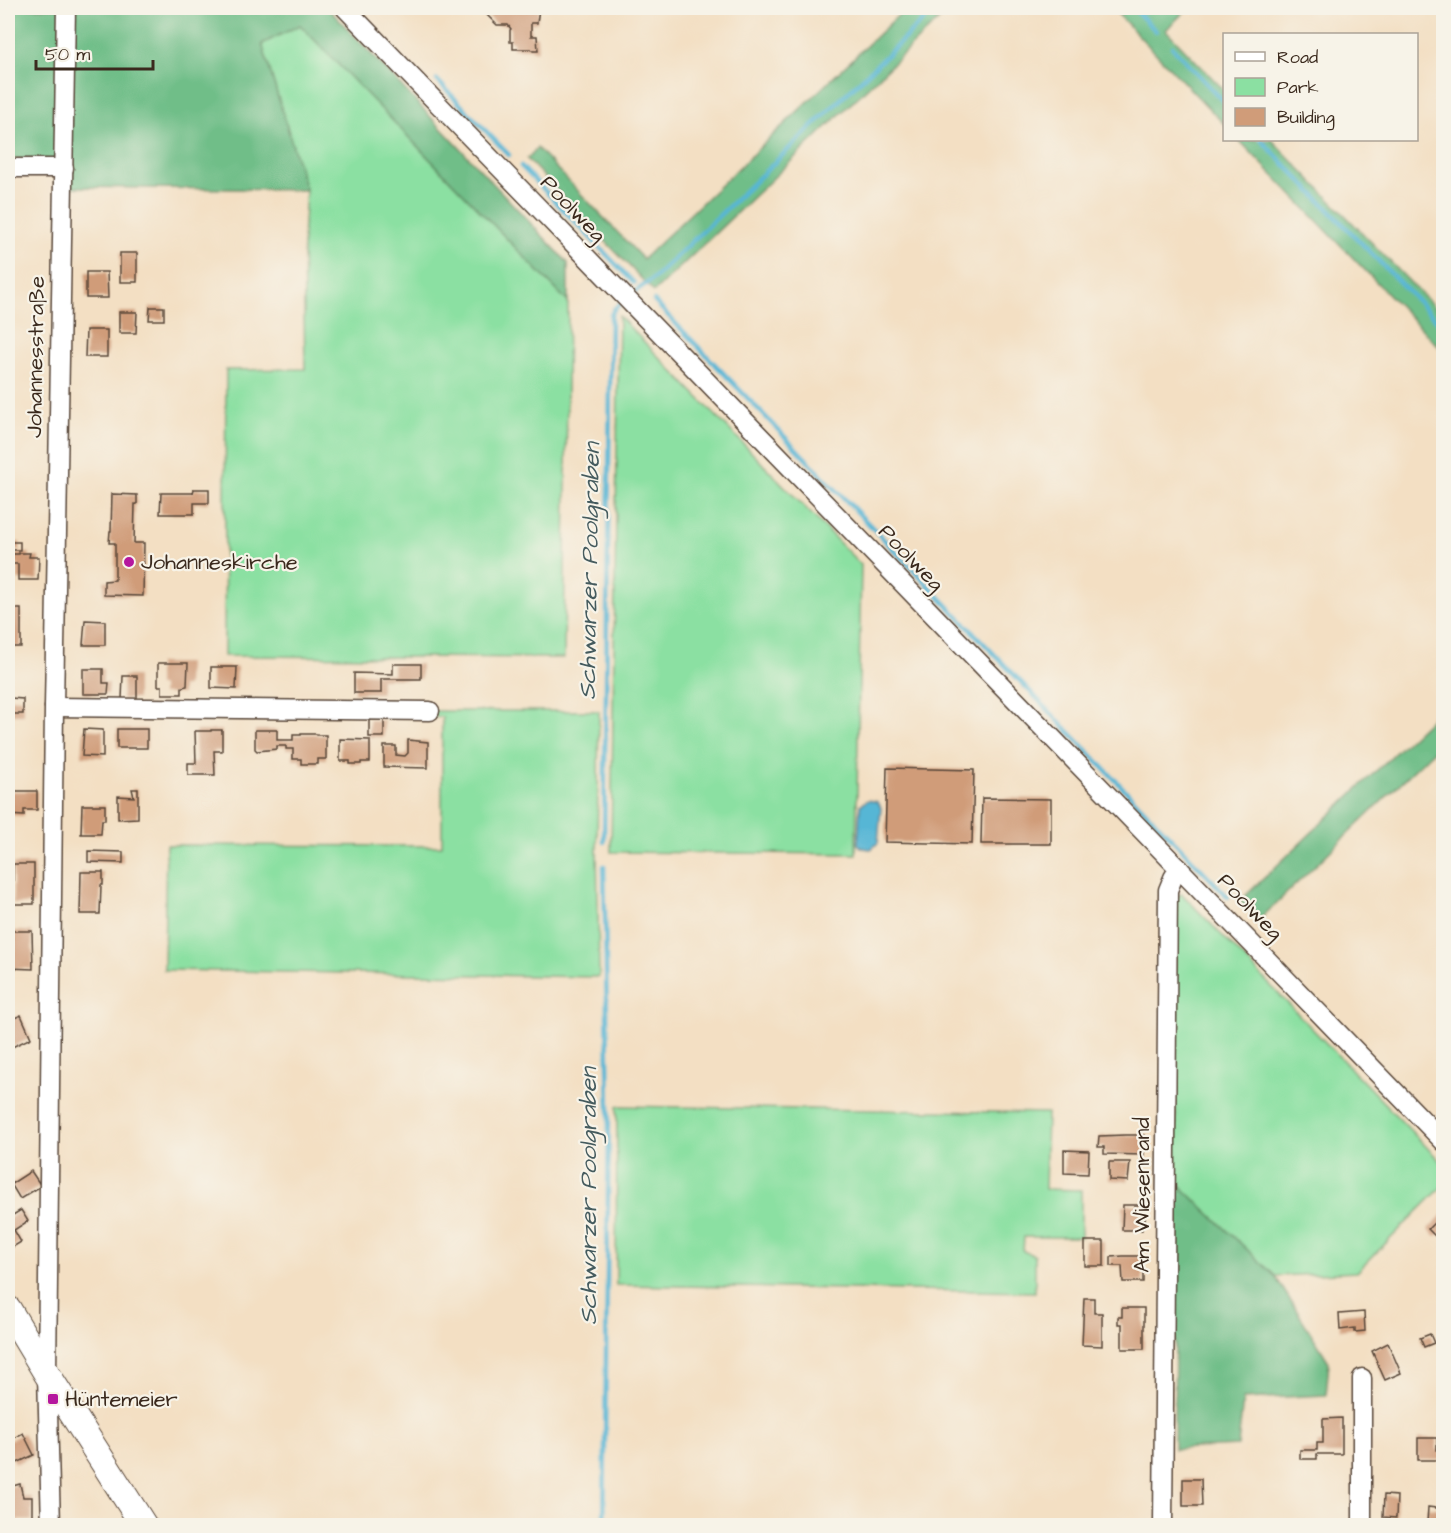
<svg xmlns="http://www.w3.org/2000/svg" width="1451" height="1533" font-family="'Architects Daughter',sans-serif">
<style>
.green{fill:#8be0a2;stroke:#638560;stroke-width:1.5}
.forest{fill:#70be88;stroke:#567453;stroke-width:1.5}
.water{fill:#57b6d5;stroke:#49707a;stroke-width:1.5}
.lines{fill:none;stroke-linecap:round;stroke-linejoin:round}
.stream{stroke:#57b6d5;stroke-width:4.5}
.building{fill:#d09c79}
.minor-casing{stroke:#574537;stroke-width:21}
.secondary-casing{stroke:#574537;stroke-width:28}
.minor{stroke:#fff;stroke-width:18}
.secondary{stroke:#fff;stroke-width:26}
.poi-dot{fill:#b5179e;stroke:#f7f3e8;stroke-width:2}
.labels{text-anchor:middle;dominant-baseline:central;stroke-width:4.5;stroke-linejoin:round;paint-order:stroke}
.street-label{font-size:22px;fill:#3b2a1e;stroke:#f7f3e8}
.poi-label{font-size:22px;fill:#3b2a1e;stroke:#f7f3e8;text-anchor:start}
.water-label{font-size:24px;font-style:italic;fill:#455b5e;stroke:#f7f3e8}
</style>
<rect width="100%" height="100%" fill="#f7f3e8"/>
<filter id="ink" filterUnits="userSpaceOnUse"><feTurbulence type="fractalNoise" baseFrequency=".0167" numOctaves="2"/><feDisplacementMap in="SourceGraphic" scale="12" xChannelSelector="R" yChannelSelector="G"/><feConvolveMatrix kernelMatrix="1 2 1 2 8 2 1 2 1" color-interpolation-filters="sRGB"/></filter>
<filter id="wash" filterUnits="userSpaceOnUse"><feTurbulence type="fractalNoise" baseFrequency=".008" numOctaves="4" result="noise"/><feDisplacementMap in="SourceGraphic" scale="24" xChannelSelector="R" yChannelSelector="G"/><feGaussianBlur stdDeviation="1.35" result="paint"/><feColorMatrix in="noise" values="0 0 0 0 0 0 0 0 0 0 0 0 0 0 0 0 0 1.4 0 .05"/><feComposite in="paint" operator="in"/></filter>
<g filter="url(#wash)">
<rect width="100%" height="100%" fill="#f3dfc3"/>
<g class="green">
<path d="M 300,24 L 568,302 L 564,658 L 224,656 L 226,370 L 305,369 L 303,240 L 306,190 L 262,44 Z"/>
<path d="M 619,316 L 861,565 L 856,854 L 611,852 Z"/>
<path d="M 431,711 L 599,711 L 597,847 L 599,977 L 164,970 L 166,845 L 442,846 L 442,717 L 430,716 Z"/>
<path d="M 1182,894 L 1443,1164 L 1443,1186 L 1357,1272 L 1275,1276 L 1176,1182 L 1175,897 Z"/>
<path d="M 617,1106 L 1047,1113 L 1045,1189 L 1081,1190 L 1081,1237 L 1024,1237 L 1023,1251 L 1035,1256 L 1035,1292 L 616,1285 Z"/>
</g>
<g class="forest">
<path d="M 8,8 L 328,8 L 568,263 L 568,302 L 300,25 L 262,44 L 306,190 L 69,187 L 46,160 L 8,159 Z"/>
<path d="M 906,8 L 951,8 L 654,292 L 527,159 L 537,148 L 643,259 Z"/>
<path d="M 1112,8 L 1188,8 L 1166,30 L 1224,90 L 1224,124 Z"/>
<path d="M 1239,140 L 1272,140 L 1443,316 L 1443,351 Z"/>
<path d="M 1443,707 L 1443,742 L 1259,920 L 1240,901 Z"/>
<path d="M 1176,1182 L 1275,1276 L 1329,1362 L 1326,1395 L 1243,1399 L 1238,1446 L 1174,1449 Z"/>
</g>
<path class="water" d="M 868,800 L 878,802 L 881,808 L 878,843 L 871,849 L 862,848 L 858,844 L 860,805 Z"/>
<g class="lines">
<g class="stream">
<path d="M 1133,8 L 1156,31"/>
<path d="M 1136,8 L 1149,9 L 1157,8"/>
<path d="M 1172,47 L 1224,102"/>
<path d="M 437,80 L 509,155"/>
<path d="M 1261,140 L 1444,328"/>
<path d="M 521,166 L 634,283"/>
<path d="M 636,291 L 654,278 L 936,8"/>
<path d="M 654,301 L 1228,897"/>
<path d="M 604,842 L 611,315 L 614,309 L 620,304"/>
<path d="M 604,1526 L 609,1111 L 604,866"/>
</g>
</g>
<g id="blocks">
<g class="building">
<path d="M 483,8 L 508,8 L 511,11 L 514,11 L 514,10 L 532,10 L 534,8 L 539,9 L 537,23 L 531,23 L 531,36 L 537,36 L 538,51 L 533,51 L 531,49 L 513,49 L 513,42 L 510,42 L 510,30 L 511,29 L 508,25 L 497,25 L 487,15 Z"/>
<rect x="120" y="253" width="17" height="29"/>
<path d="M 86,272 L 107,272 L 108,298 L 86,298 Z"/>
<path d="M 150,307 L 164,307 L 164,320 L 149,320 Z"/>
<path d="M 119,312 L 137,312 L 136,333 L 119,333 Z"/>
<path d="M 86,330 L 107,330 L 107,357 L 85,357 Z"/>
<path d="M 194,489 L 209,489 L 209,503 L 194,503 L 194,514 L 160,514 L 161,493 L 193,493 Z"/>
<path d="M 112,494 L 137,495 L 137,504 L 135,504 L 134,543 L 144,543 L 143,596 L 104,595 L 104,581 L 115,580 L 115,543 L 109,543 L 110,531 L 111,531 Z"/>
<rect x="8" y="542" width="12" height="8"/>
<path d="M 19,553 L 30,553 L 29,557 L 39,557 L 38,580 L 18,580 L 18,564 L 8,564 L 8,554 L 19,554 Z"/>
<path d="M 9,609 L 21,609 L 21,647 L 8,647 Z"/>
<path d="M 85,620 L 105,621 L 105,645 L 83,645 Z"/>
<path d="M 158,663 L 188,663 L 187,686 L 182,687 L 182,694 L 162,694 L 162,686 L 158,686 Z"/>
<path d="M 393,664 L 421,664 L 421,679 L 381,679 L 381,693 L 354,693 L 354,673 L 393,674 Z"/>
<path d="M 211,667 L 237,667 L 236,689 L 211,688 Z"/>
<path d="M 83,669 L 103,669 L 103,683 L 109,683 L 108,694 L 83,694 Z"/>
<path d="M 123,676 L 137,676 L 137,699 L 122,699 Z"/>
<path d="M 10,698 L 23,699 L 23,714 L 10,714 Z"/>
<rect x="369" y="720" width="15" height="17"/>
<path d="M 84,729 L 103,730 L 103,757 L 82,756 Z"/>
<rect x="117" y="729" width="30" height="19"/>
<path d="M 211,730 L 222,730 L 222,751 L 214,751 L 215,775 L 188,775 L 188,763 L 196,763 L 195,731 L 211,731 Z"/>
<path d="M 255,730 L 277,730 L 277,740 L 293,740 L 293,735 L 301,735 L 301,734 L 317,734 L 317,735 L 326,735 L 326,759 L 318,759 L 318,764 L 301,764 L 301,759 L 293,759 L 293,749 L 286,749 L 286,746 L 277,746 L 277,749 L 257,751 L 255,749 Z"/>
<path d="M 340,739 L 370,740 L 370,762 L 361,762 L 361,764 L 350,764 L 350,761 L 340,761 Z"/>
<path d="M 408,740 L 428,742 L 428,768 L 384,767 L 384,746 L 396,746 L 396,755 L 405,756 L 408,753 Z"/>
<path d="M 887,768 L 974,770 L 972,844 L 885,842 Z"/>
<path d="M 132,789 L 138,789 L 138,818 L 118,819 L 118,796 L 134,797 Z"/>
<path d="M 8,791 L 37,791 L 37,810 L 24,810 L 24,816 L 8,815 Z"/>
<path d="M 982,798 L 1051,799 L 1051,844 L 981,844 Z"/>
<path d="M 82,805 L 105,805 L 105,820 L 102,820 L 101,834 L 81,834 Z"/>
<path d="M 88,851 L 123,852 L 123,863 L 88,862 Z"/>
<path d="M 13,864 L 34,864 L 34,904 L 14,904 L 13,902 Z"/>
<path d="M 81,872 L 103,872 L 103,885 L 101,885 L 100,914 L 80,914 Z"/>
<path d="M 12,931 L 32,931 L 33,969 L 8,968 L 8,950 L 13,950 Z"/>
<path d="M 21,1015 L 31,1038 L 8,1049 L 8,1021 Z"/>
<path d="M 1125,1135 L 1144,1135 L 1144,1155 L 1104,1154 L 1104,1147 L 1098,1147 L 1099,1136 Z"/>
<path d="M 1064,1150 L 1089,1151 L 1088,1174 L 1064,1173 Z"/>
<path d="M 1109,1162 L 1130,1162 L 1128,1181 L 1109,1180 Z"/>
<path d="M 31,1171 L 41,1186 L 20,1199 L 11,1184 Z"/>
<path d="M 1123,1205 L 1143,1205 L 1142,1214 L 1145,1214 L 1145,1221 L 1142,1221 L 1142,1230 L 1122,1230 Z"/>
<path d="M 21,1210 L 28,1221 L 14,1230 L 21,1242 L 8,1250 L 8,1218 Z"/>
<path d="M 1444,1213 L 1444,1230 L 1436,1237 L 1428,1229 Z"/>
<rect x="1085" y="1241" width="19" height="25"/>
<path d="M 1123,1256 L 1143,1256 L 1143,1282 L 1123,1282 L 1122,1266 L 1111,1266 L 1111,1257 Z"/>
<path d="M 1084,1298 L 1094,1298 L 1094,1313 L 1102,1313 L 1102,1346 L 1082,1345 Z"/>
<path d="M 1122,1308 L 1144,1308 L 1144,1349 L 1122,1349 L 1122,1324 L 1118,1324 L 1118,1317 L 1122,1317 Z"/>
<path d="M 1364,1312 L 1365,1331 L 1355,1332 L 1355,1328 L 1340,1330 L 1339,1314 Z"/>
<path d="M 1430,1334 L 1434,1343 L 1424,1347 L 1420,1338 Z"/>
<path d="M 1388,1343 L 1401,1373 L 1385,1380 L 1372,1351 Z"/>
<path d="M 1342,1418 L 1342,1454 L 1317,1454 L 1317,1459 L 1300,1459 L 1300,1450 L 1317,1450 L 1317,1443 L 1323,1443 L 1323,1419 Z"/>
<path d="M 23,1433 L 34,1455 L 15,1464 L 8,1448 L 8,1441 Z"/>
<path d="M 1418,1438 L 1437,1438 L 1437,1450 L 1442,1450 L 1442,1460 L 1418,1460 Z"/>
<path d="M 1183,1479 L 1201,1479 L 1202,1506 L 1183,1506 Z"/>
<path d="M 20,1484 L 23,1497 L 32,1497 L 32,1521 L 11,1520 L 11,1496 L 9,1487 Z"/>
<path d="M 1384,1495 L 1397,1496 L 1396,1518 L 1383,1517 Z"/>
<path d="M 1428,1507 L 1444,1509 L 1444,1524 L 1427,1523 Z"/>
</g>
</g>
</g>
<g filter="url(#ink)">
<use href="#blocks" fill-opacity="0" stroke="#574537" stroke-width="1.5"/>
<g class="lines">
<g class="minor-casing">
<g id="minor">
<path d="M 345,8 L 1444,1142"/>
<path d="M 8,168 L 64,168"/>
<path d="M 54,707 L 430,711"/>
<path d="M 51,1526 L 47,1374 L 54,707 L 66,8"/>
<path d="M 1163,1526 L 1168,890 L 1173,878 L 1179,868"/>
<path d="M 1362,1526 L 1362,1378"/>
</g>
</g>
<g class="secondary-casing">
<path id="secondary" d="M 8,1309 L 47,1374 L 144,1526"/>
</g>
<use href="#minor" class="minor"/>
<use href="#secondary" class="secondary"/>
</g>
</g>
<g class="poi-dot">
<circle cx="129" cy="562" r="6"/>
<rect x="47" y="1393" width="12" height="12" rx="3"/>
</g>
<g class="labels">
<g class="street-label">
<text transform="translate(573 209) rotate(46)">Poolweg</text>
<text transform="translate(36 357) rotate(-89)">Johannesstraße</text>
<text transform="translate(911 558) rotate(46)">Poolweg</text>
<text transform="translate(1250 907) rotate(46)">Poolweg</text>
<text transform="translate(1142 1195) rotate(-90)">Am Wiesenrand</text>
</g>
<g class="poi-label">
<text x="141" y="562">Johanneskirche</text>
<text x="65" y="1399">Hüntemeier</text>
</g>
<g class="water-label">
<text transform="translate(590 571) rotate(-89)">Schwarzer Poolgraben</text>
<text transform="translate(589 1196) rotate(-90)">Schwarzer Poolgraben</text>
</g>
</g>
<rect width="1451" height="1533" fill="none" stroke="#f7f3e8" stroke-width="30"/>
<rect x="1223" y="33" width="195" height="108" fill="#f7f3e8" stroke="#aca397" stroke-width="1.5"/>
<rect x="1235" y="52" width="30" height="9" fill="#ffffff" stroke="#aca397" stroke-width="1.5"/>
<text x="1277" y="63" font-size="18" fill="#3b2a1e">Road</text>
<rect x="1235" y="78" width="30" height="18" fill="#8be0a2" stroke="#aca397" stroke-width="1.5"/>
<text x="1277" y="93" font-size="18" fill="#3b2a1e">Park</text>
<rect x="1235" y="108" width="30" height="18" fill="#d09c79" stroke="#aca397" stroke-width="1.5"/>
<text x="1277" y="123" font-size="18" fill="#3b2a1e">Building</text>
<path d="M36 60v9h117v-9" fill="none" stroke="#3b2a1e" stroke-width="3"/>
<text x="45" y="60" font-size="18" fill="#3b2a1e" stroke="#f7f3e8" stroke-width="4.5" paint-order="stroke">50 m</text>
</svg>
